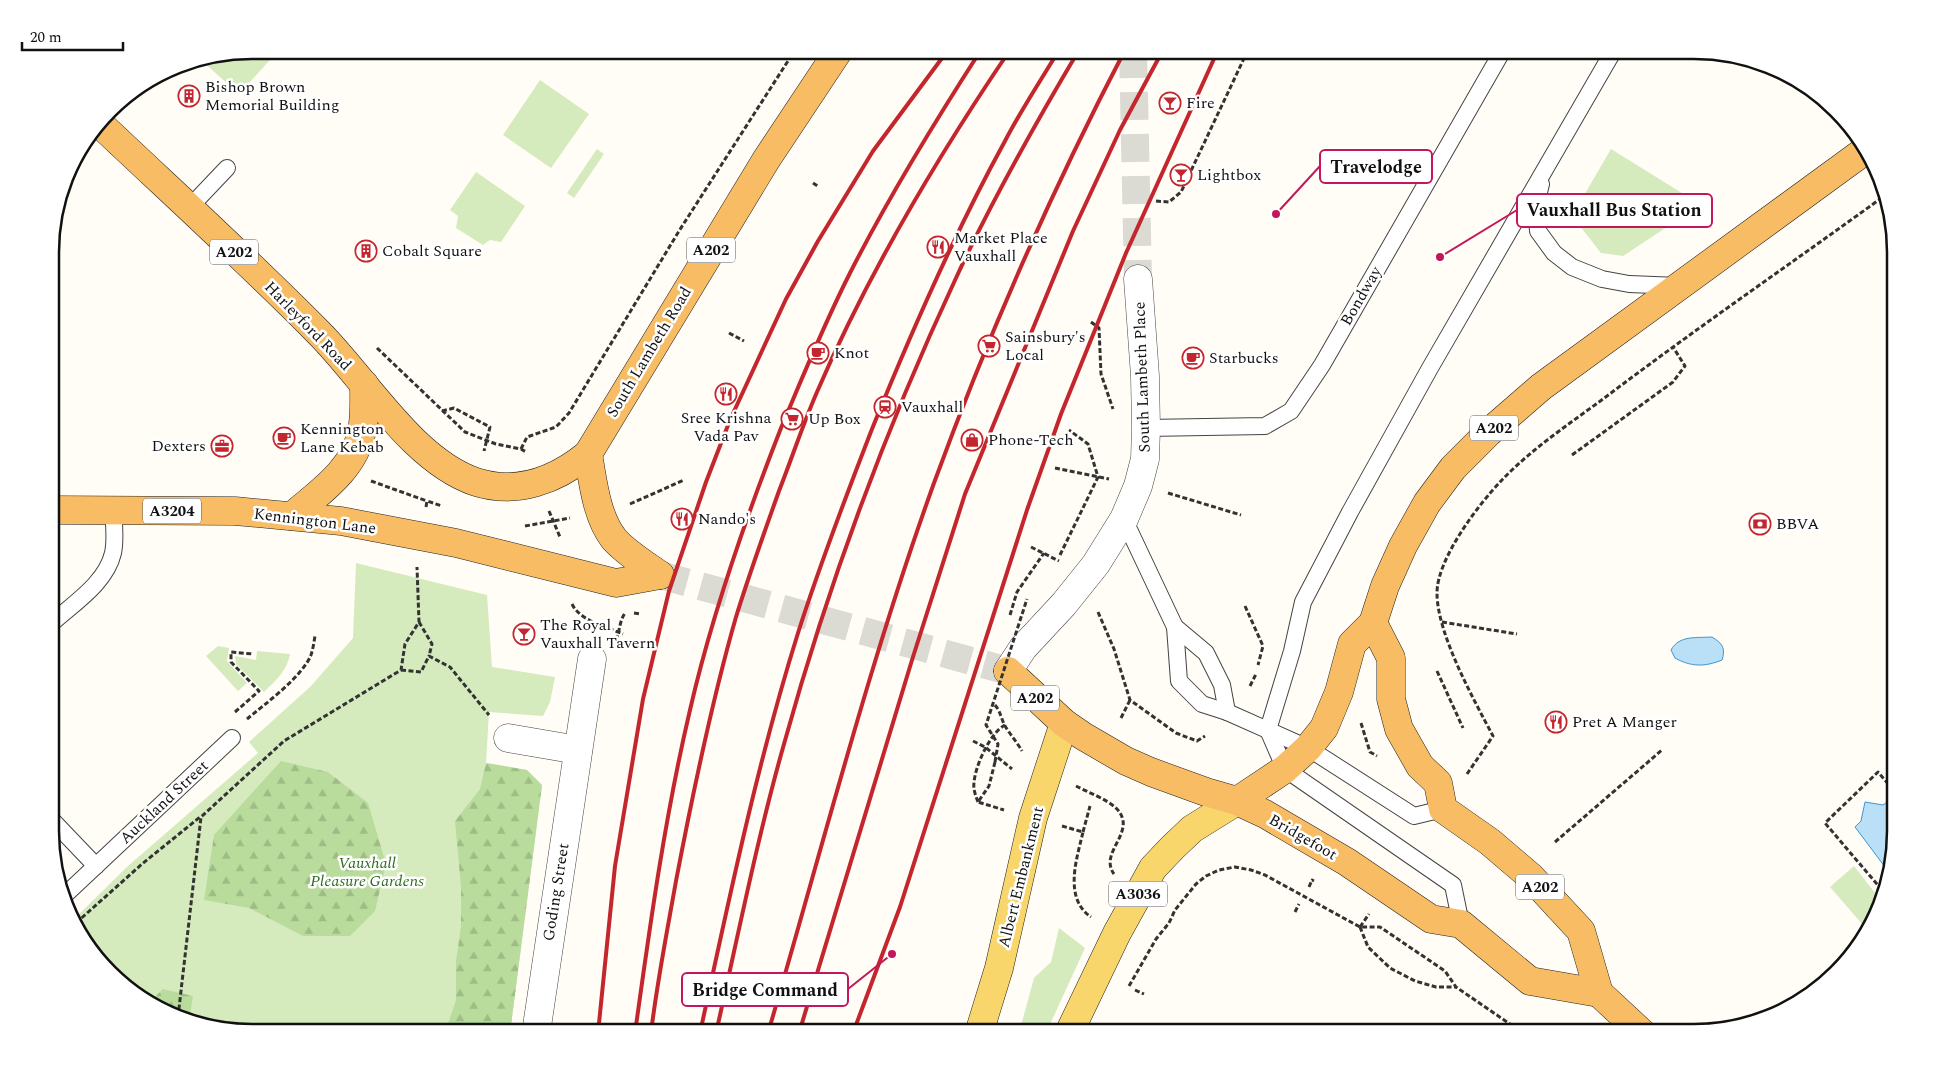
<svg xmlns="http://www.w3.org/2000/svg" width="1946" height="1083" font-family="Spectral,serif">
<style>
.grass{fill:#d5ebbd}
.forest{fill:url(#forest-firs)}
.water{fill:#b9e0f7;stroke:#3f96cf}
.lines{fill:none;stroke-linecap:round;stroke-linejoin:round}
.minor-tunnel{stroke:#dbdad3;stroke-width:28;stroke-dasharray:28 14;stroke-linecap:butt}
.trunk-tunnel{stroke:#dbdad3;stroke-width:28;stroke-dasharray:28 14;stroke-linecap:butt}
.service-casing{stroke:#444;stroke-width:18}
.minor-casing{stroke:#444;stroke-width:29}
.primary-casing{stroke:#222;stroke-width:29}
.trunk-casing{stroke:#222;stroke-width:29}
.path{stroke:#333;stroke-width:3;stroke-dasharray:5 2.5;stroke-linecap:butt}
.service{stroke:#fff;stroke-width:16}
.minor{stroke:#fff;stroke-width:28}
.primary{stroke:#f9d66b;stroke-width:28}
.trunk{stroke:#f7bc64;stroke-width:28}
.rail{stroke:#c4262e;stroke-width:4}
.path-bridge{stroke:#333;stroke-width:3;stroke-dasharray:5 2.5;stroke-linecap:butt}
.labels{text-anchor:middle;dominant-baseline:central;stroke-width:5;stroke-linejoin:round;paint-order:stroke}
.shield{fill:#fff;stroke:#585858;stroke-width:1}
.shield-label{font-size:15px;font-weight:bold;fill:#111}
.poi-label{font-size:16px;fill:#111;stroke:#fff;text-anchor:start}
.street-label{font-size:16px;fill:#111;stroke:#fff}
.park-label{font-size:16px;font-style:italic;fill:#2f6b1f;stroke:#fff}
.rim{fill:none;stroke:#111;stroke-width:2.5}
.leader{fill:none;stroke:#c2185b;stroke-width:2}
.callout-dot{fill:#c2185b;stroke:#fff;stroke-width:2}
.callout{fill:#fff;stroke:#c2185b;stroke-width:2}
.callout-label{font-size:18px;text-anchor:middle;font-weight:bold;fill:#111}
</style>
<defs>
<pattern id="forest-firs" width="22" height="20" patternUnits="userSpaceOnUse" patternTransform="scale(1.25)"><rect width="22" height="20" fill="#b9dc9c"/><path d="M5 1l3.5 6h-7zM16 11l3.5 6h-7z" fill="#9ebc85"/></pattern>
</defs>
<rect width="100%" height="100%" fill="#fffdf5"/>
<g class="grass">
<path d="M 252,50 L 279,50 L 239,94 L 201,60 Z"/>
<path d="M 540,80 L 589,114 L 551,168 L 503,135 Z"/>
<path d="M 597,149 L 604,154 L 574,198 L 567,193 Z"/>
<path d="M 1611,149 L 1698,203 L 1667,227 L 1623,256 L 1601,253 L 1572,216 Z"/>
<path d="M 476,172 L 525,206 L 501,242 L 490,240 L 483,245 L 456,228 L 458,216 L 450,210 Z"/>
<path d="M 356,563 L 487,595 L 492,667 L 555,677 L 550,702 L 543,716 L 489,712 L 486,763 L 527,770 L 542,785 L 510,1033 L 252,1033 L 200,1026 L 151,1006 L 84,943 L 75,918 L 128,866 L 258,753 L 249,742 L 311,686 L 353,638 Z"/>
<path d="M 218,646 L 229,648 L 227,661 L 247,683 L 238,691 L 206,656 Z"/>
<path d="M 257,651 L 290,654 C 287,671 276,680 264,692 L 236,664 L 235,656 L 256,660 Z"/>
<path d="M 1854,866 L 1879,898 L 1869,932 L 1830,887 Z"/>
<path d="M 1059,928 L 1085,948 L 1046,1033 L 1019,1033 L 1034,978 L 1051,962 Z"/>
</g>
<g class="forest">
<path d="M 281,761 L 328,772 L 368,803 L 386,864 L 375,911 L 350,936 L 303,936 L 249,908 L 204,900 L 214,835 Z"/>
<path d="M 486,763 L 527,770 L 542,785 L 510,1033 L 445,1033 L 456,1000 L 456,961 L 461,927 L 461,887 L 455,821 L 480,789 Z"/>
<path d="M 163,989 L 193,996 L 189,1022 L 150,1005 L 151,1001 Z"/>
</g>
<g class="water">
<path d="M 1712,637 C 1722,643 1726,648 1722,660 C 1705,667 1691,667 1675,658 L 1671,650 C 1679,635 1697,638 1712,637 Z"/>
<path d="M 1893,798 L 1896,801 L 1896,844 L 1888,871 L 1855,827 L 1861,821 L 1865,802 L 1883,805 Z"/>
</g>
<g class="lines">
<path class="minor-tunnel" d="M 1133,50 L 1138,279"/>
<path class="trunk-tunnel" d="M 660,575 L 1008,671"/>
<g class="service-casing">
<g id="service">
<path d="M 1541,184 L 1536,204 L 1538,231 L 1554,253 L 1572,267 L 1602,279 L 1629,284 L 1679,286"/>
<path d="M 189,208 L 227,168"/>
<path d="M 1146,428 L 1265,426 L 1291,411 L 1322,365 L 1503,50"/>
<path d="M 1124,519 L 1175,627 L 1179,681 L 1202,704 L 1227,712 L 1308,748 L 1414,816 L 1443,809"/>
<path d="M 52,623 C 74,603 106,583 113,553 C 116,539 114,524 113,510"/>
<path d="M 1175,627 L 1206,653 L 1222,685 L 1227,712"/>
<path d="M 52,820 L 96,866"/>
<path d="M 66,894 L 232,738"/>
<path d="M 1461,924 L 1453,885 L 1285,769 L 1268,730 L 1292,651 L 1303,602 L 1350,512 L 1430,368 L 1614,50"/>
</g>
</g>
<g class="minor-casing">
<g id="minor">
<path d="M 1008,671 L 1023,648 L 1064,604 L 1096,564 L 1124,519 L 1138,486 L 1145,459 L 1146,428 L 1145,376 L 1138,279"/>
<path d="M 508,738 L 578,750"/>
<path d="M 536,1033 L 592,659"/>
</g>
</g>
<g class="primary-casing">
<g id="primary">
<path d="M 979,1033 L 999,968 L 1033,818 L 1064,723"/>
<path d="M 1069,1033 L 1117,933 L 1153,868 L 1172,848 L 1192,829 L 1237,801"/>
</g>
</g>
<g class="trunk-casing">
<g id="trunk">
<path d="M 100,124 C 173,193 248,261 319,333 C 365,379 413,461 476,482 C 517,495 556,480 588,454 L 766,160 L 839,50"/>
<path d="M 588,454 C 593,481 596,516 614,539 C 625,552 646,565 660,575"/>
<path d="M 52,510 L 235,511 L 341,521 L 456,543 L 616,583 L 660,575"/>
<path d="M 292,516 C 320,492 355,469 362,430 C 365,416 364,399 364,384"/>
<path d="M 1373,623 L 1391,658 L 1391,699 L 1399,729 L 1420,766 L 1438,783 L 1443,809 L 1490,842 L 1531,877 L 1581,931 L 1599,993 L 1642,1033"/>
<path d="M 1008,671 L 1064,723 L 1083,736 L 1126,761 L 1151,772 L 1206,792 L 1237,801 L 1265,814 L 1347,862 L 1431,919 L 1461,924 L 1530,981 L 1599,993"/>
<path d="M 1237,801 L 1285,769 L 1308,748 L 1324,728 L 1339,692 L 1352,644 L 1373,623 L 1385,586 L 1403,546 L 1427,503 L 1453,468 L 1488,433 L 1541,387 L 1867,149"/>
</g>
</g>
<g class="path">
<path d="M 813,183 L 819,187"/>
<path d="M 1156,201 L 1169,202 L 1181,192 L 1248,50"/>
<path d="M 1091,322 L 1099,328 L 1101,374 L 1113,409"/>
<path d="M 729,333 L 744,341"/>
<path d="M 377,348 L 465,432 L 496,444 L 521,449 L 526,452"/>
<path d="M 442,411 L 454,408 L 490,427 L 484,451"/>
<path d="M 521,449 L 527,437 L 556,427 L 569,413 L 679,231 L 795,50"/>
<path d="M 1572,455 L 1673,382 L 1685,366 L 1673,347"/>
<path d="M 1055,468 L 1109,479"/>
<path d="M 371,481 L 427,501"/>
<path d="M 1168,493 L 1241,515"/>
<path d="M 630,504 L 684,480"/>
<path d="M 426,507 L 427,501 L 442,506"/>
<path d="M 549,511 L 560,537"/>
<path d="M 525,526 L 570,518"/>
<path d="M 1031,547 L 1059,561"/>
<path d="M 1060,555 L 1098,477 L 1088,444 L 1069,430"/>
<path d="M 572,604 C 580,621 607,627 623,634"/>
<path d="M 1245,606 L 1263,646 L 1258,665"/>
<path d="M 1098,612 L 1114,649 L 1130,700 L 1176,733 L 1197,741 L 1205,736"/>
<path d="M 634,613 L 641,614"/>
<path d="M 1010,615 L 1017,592 L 1044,553"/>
<path d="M 419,622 L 432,644 L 429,656"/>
<path d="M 1442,622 L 1517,634"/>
<path d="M 616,640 C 620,631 619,622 625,613"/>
<path d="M 401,670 L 421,672 L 429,656 L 450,667 L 489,715"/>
<path d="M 1437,671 L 1463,728"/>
<path d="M 1250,686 L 1256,674"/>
<path d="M 995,705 C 1000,711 1001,717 1004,724 C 1008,732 1017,742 1022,751"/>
<path d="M 235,712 L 259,691 L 231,662 L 231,652 L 253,654"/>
<path d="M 1121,718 L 1130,700"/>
<path d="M 247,719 C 265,704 302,677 311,655 C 313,649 314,642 315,636"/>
<path d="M 1361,723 L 1370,752 L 1377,756"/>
<path d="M 973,741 L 985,747 L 1012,769"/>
<path d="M 995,762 L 989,786 L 978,802 L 1004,810"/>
<path d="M 1467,774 L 1493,736 C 1474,700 1437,634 1437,593 C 1437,559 1478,505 1501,481 C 1534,446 1577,419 1615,390 C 1704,323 1796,260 1887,194"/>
<path d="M 1076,786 C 1089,793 1107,799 1117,809 C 1138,832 1098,852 1114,874"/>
<path d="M 978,802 C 976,797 973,789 974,783 C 975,766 990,733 1005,725"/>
<path d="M 1062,826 L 1083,832 C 1077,858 1063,898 1091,917"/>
<path d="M 1083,832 L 1090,806"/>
<path d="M 1555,842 L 1662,750"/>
<path d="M 1309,887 L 1312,880 L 1314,881"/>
<path d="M 1882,890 L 1825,823 L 1878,772 L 1896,793"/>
<path d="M 1295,912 L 1299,904"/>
<path d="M 76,923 L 142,864 L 200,817"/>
<path d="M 1360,927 L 1369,914"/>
<path d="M 1360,927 L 1368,947 L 1390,968 L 1415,981 L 1436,987 L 1456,987"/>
<path d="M 1129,986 L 1156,939 L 1169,923 L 1175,910 L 1196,884 L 1206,876 L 1219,870 L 1235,867 L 1251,870 L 1265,875 L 1360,927 L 1380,927 L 1445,971 L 1456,987 L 1523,1033"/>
<path d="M 1135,990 L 1144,994"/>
<path d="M 178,1017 L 201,817 L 284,741 L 401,670 L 405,644 L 419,622 L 417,567"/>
</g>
<use href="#service" class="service"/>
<use href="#minor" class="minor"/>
<use href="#primary" class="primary"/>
<use href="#trunk" class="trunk"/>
<g class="rail">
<path d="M 598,1033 L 615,866 L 643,699 L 669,591 L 706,482 L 730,420 L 786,299 L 818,241 L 873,151 L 948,50"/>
<path d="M 635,1033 C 650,925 665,816 690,710 C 712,614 745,520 781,428 C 803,376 824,324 850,273 C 889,196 934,123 981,50"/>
<path d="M 651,1033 C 657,982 667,932 676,881 C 693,792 711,704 736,617 C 749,575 764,533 779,491 C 792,458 803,424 817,392 C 869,271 936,159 1010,50"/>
<path d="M 700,1033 C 729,899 757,764 798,633 C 820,564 846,496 872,429 C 912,330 954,234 1005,141 C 1021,110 1041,80 1059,50"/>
<path d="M 716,1033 C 738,936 757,839 784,744 C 828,585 886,428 956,278 C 992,200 1035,124 1079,50"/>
<path d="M 768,1033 C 822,849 869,663 934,483 C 988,335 1052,190 1125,50"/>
<path d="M 799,1033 L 912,660 L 965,494 L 1073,231 L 1120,130 L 1163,50"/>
<path d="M 853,1033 L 900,907 L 1027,510 L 1061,414 L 1126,253 L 1218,50"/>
</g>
<path class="path-bridge" d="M 995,762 L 998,744 L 986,725 L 1027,599"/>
</g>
<defs>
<g id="building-ring" transform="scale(1.125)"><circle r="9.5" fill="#fff" stroke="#c4262e" stroke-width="1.5"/><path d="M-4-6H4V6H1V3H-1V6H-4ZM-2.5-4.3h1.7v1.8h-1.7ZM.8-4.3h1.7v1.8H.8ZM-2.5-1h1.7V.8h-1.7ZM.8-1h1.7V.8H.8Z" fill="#c4262e"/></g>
<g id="bar-ring" transform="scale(1.125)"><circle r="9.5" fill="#fff" stroke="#c4262e" stroke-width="1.5"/><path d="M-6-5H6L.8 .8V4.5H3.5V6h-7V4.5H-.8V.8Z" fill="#c4262e"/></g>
<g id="restaurant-ring" transform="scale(1.125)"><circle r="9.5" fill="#fff" stroke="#c4262e" stroke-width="1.5"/><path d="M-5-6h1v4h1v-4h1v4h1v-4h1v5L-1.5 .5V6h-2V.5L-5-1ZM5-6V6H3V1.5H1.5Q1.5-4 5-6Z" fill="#c4262e"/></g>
<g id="supermarket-ring" transform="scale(1.125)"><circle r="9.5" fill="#fff" stroke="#c4262e" stroke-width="1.5"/><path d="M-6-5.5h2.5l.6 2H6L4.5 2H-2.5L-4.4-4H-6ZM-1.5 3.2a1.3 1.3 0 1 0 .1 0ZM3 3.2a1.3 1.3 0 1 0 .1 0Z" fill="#c4262e"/></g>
<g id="cafe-ring" transform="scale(1.125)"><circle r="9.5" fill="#fff" stroke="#c4262e" stroke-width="1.5"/><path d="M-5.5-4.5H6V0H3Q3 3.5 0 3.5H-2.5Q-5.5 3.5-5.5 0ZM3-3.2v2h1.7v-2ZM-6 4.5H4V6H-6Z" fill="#c4262e"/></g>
<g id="station-ring" transform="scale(1.125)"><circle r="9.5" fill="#fff" stroke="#c4262e" stroke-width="1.5"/><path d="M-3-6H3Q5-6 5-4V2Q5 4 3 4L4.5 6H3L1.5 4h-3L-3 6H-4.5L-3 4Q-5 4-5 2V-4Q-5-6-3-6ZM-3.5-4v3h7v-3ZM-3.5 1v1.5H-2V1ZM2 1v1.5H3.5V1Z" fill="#c4262e"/></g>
<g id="shop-ring" transform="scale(1.125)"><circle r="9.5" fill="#fff" stroke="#c4262e" stroke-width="1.5"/><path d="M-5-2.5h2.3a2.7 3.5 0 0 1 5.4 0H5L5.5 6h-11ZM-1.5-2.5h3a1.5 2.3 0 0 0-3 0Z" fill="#c4262e"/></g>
<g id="office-ring" transform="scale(1.125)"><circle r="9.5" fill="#fff" stroke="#c4262e" stroke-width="1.5"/><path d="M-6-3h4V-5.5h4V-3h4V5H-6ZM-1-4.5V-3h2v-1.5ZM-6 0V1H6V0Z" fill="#c4262e"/></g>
<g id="bank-ring" transform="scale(1.125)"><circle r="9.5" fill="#fff" stroke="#c4262e" stroke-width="1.5"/><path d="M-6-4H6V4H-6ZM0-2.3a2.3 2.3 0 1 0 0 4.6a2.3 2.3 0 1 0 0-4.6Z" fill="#c4262e"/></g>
</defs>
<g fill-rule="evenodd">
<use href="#building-ring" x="189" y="96"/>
<use href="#bar-ring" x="1170" y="103"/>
<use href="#bar-ring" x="1181" y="175"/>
<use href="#restaurant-ring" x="938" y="247"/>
<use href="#building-ring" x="366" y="251"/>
<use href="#supermarket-ring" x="989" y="346"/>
<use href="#cafe-ring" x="818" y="353"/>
<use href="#cafe-ring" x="1193" y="358"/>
<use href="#restaurant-ring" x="726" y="394"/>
<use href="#station-ring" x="885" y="407"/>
<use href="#supermarket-ring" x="792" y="419"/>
<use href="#cafe-ring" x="284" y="438"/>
<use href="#shop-ring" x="972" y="440"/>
<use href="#office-ring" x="222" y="446"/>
<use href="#restaurant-ring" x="682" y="519"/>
<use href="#bank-ring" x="1760" y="524"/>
<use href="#bar-ring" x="524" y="634"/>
<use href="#restaurant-ring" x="1556" y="722"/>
</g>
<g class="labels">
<g class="shield">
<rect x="687" y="237.5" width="48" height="25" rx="4"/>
<rect x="210" y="239.5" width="48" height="25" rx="4"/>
<rect x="1470" y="415.5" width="48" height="25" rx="4"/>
<rect x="143" y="498.5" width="58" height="25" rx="4"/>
<rect x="1011" y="685.5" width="48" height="25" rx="4"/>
<rect x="1516" y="874.5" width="48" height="25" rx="4"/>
<rect x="1109" y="881.5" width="58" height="25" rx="4"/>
</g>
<g class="shield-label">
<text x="711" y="250">A202</text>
<text x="234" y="252">A202</text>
<text x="1494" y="428">A202</text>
<text x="172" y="511">A3204</text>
<text x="1035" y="698">A202</text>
<text x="1540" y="887">A202</text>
<text x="1138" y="894">A3036</text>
</g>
<g class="poi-label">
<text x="205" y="87">Bishop Brown<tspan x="205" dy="18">Memorial Building</tspan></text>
<text x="1186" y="103">Fire</text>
<text x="1197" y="175">Lightbox</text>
<text x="954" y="238">Market Place<tspan x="954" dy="18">Vauxhall</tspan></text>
<text x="382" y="251">Cobalt Square</text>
<text x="1005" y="337">Sainsbury's<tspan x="1005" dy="18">Local</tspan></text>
<text x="834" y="353">Knot</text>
<text x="1209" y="358">Starbucks</text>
<text x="901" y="407">Vauxhall</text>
<text x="726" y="418" text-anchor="middle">Sree Krishna<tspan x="726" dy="18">Vada Pav</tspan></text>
<text x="808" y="419">Up Box</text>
<text x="300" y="429">Kennington<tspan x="300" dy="18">Lane Kebab</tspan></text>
<text x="988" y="440">Phone-Tech</text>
<text x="206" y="446" text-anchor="end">Dexters</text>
<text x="698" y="519">Nando's</text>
<text x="1776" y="524">BBVA</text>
<text x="540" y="625">The Royal<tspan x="540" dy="18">Vauxhall Tavern</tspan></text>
<text x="1572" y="722">Pret A Manger</text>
</g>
<g class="street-label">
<text transform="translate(1361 296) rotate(-60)">Bondway</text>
<text transform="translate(308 326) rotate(46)">Harleyford Road</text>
<text transform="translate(649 352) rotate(-59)">South Lambeth Road</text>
<text transform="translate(1142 377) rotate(-92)">South Lambeth Place</text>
<text transform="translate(315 521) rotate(7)">Kennington Lane</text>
<text transform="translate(164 802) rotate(-43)">Auckland Street</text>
<text transform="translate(1303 837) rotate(30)">Bridgefoot</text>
<text transform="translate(1021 877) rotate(-76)">Albert Embankment</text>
<text transform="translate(556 892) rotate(-81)">Goding Street</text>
</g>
<g class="park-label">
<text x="367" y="863">Vauxhall<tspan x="367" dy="18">Pleasure Gardens</tspan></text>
</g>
</g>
<path d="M0 0H1946V1083H0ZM252 59H1694A193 193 0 0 1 1887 252V831A193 193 0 0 1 1694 1024H252A193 193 0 0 1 59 831V252A193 193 0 0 1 252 59Z" fill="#fff" fill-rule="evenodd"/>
<path class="rim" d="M252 59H1694A193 193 0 0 1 1887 252V831A193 193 0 0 1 1694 1024H252A193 193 0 0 1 59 831V252A193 193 0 0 1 252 59Z"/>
<path class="leader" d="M1276 214L1320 166M1440 257L1517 210M892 954L848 989"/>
<g class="callout-dot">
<circle cx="1276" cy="214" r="5"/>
<circle cx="1440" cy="257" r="5"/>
<circle cx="892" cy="954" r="5"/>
</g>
<g class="callout">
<rect x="1320" y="150" width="112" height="33" rx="5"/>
<rect x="1517" y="194" width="195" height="33" rx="5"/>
<rect x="682" y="973" width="166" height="33" rx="5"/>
</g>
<g class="callout-label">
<text x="1376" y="173">Travelodge</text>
<text x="1614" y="216">Vauxhall Bus Station</text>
<text x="765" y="996">Bridge Command</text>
</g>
<path d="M22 42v8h101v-8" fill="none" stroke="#111111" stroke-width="2.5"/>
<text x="30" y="42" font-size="15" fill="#111111" stroke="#ffffff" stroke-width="4" paint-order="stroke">20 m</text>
</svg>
